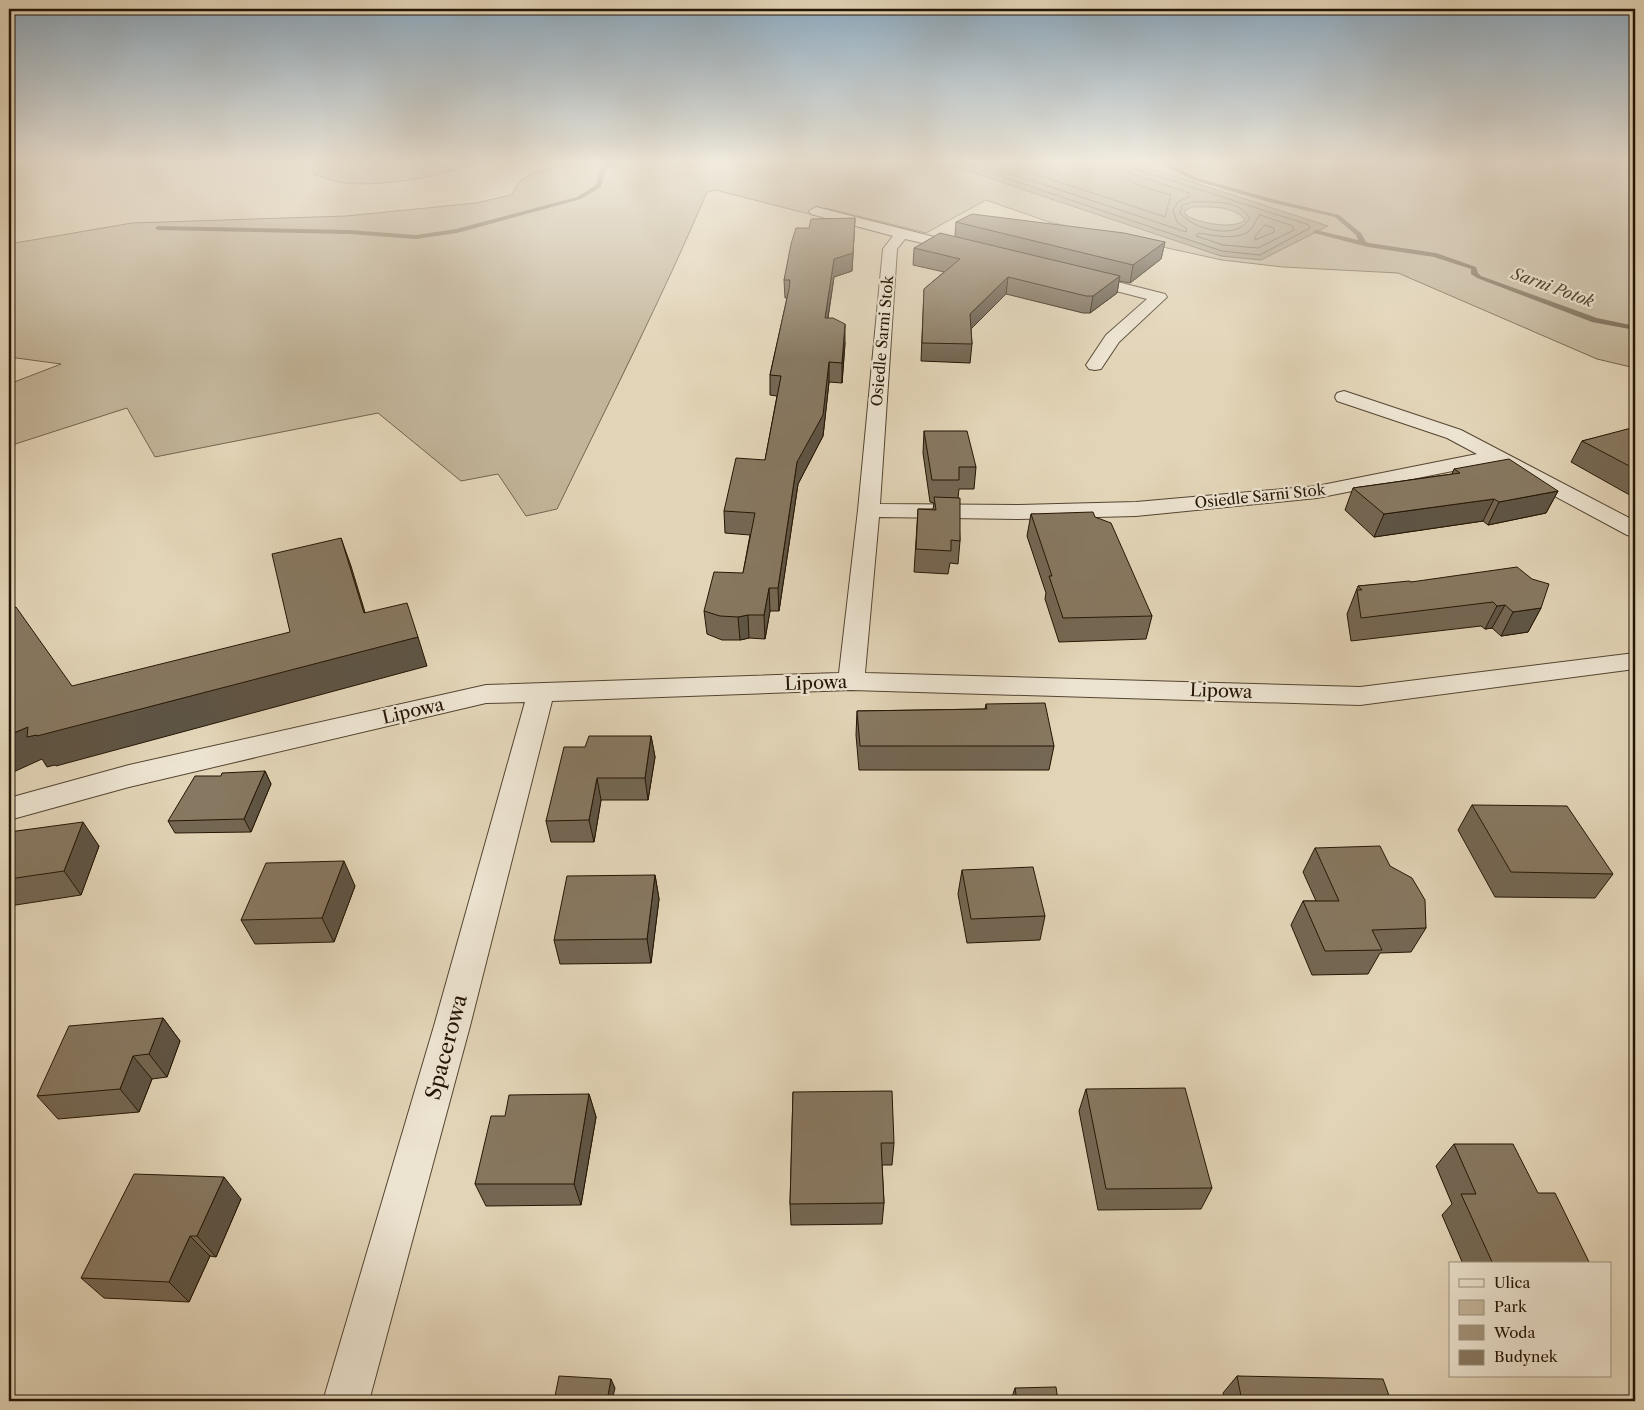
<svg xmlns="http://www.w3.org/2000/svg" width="1644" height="1410" font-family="'Libre Caslon Text',serif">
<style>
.green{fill:#c2b499;stroke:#73644e}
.water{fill:#a1937a;stroke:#6f614b;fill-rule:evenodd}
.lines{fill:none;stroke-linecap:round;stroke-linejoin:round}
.shore{stroke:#62543f;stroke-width:1}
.stream{fill:#6f614b;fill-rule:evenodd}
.minor-casing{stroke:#544531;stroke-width:2}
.minor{fill:#ece3d0;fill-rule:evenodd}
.wall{fill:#746753;stroke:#241504}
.shaded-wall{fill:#5e5444;stroke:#241504}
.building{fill:#877861;stroke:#241504}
.labels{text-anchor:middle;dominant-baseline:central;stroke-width:4.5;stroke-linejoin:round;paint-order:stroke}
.far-street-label{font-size:15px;fill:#241504;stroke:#ece3d0}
.far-water-label{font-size:16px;font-style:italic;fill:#564733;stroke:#ece3d0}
.street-label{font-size:18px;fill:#241504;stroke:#ece3d0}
.near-street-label{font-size:21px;fill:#241504;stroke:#ece3d0}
</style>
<rect width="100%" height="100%" fill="#e2d4b7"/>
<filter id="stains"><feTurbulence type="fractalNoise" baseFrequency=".004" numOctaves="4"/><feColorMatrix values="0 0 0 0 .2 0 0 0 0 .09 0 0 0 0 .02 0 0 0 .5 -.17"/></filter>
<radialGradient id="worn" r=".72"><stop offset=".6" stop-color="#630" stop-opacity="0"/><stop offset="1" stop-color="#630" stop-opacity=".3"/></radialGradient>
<g class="green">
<path d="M 312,161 L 475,161 C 450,177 376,187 346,183 C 335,182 324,178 313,174 Z"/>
<path d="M 574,161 L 1635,161 L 1635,368 L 1597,359 L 1398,273 L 1283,267 L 1222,260 L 1049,222 L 986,200 L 926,233 L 825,208 L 819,211 L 817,216 L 715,190 L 707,192 C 662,298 608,404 557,509 L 526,516 L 498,474 L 461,481 L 378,413 L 155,457 L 127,408 L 9,446 L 9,384 L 61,364 L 9,357 L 9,244 L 132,223 L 346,216 L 476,203 L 511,195 L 519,182 L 534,172 L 576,163 Z"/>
</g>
<path class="water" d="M 958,161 L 1128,161 L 1328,226 L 1261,260 L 1221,256 L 947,164 ZM 1192,207 C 1209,207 1233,205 1245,220 C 1234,230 1198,223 1186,215 L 1184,211 Z"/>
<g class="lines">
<g class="shore">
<path d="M 955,161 L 1222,251 L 1260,255 L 1310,228 L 1309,225 L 1133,168 L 1129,161"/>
<path d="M 973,161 L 1186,232 L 1187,229 L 1177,222 L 1173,210 L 1178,202 L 1189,197 L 1189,193 L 1130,173 L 1125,168 L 1123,161"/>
<path d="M 996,161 L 1165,217 L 1171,195 C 1150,188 1122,186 1116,161"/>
<path d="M 1192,202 C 1212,202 1238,199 1250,218 C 1238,241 1194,230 1180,213 L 1182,206 Z"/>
<path d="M 1260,215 L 1293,226 L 1294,230 L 1258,248 L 1223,245 L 1196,236 L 1198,233 C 1213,235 1236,241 1249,231 C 1255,227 1255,219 1260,215 Z"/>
<path d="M 1265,225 L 1274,228 L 1274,232 L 1255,240 L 1255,237 Z"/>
</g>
<g class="stream">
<path d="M 611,161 L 617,161 L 606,169 L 601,187 L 581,199 L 457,233 L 416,239 L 349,234 L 158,230 L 155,228 L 158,226 L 349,230 L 416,235 L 456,229 L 577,197 L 596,185 L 600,168 Z"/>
<path d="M 1156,161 L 1163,161 L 1197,178 L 1276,200 L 1339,215 L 1361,233 L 1366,242 L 1369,243 L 1436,253 L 1476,267 L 1478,273 L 1481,276 L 1597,318 L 1635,326 L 1635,330 L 1592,322 L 1477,278 L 1471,274 L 1471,269 L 1434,257 L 1368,247 L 1314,233 L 1313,232 L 1316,230 L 1358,240 L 1356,235 L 1335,217 L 1273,203 L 1193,180 Z"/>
</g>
<g class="minor-casing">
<g id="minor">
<path d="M 816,207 L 970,246 L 972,249 L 970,252 L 965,253 L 905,239 L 897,249 L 880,504 L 1019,505 L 1136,502 L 1317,486 L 1477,454 L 1447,438 L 1337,401 L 1335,397 L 1337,393 L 1344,391 L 1461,430 L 1635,521 L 1635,537 L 1627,535 L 1493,463 L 1317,498 L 1136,516 L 1019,519 L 879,517 L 865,673 L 1360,687 L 1635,653 L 1635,669 L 1360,705 L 851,690 L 552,701 L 470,1026 L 369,1401 L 323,1401 L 434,1026 L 525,702 L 486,703 L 129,787 L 9,820 L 9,798 L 129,765 L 486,685 L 839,673 L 858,510 L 883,249 L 893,236 L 811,214 L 809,211 Z"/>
<path d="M 1082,273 L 1165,294 L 1167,297 L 1119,342 L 1101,369 L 1095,370 L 1089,369 L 1086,365 L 1106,335 L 1147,299 L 1077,281 L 1074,278 L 1077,275 Z"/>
</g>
</g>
<use href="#minor" class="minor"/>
</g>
<g class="wall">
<path d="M 855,218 L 852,271 L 834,277 L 828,318 L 845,343 L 842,383 L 829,382 L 823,436 L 798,484 L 779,611 L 770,611 L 765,639 L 749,638 L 740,640 L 722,640 L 707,634 L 704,611 L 743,573 L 750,535 L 725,533 L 724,511 L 765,460 L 777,396 L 770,395 L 770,375 L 787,298 L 785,298 L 784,280 L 809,228 Z"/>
<path d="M 956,222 L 1165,242 L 1161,259 L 1130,283 L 1119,281 L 1117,293 L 1090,313 L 1083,313 L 1006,294 L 971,329 L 972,344 L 970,363 L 921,361 L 924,289 L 944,272 L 913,265 L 914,248 L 955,237 Z"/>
<path d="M 1635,428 L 1635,498 L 1571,462 L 1582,441 Z"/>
<path d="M 924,431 L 976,467 L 974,489 L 959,489 L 958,498 L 960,541 L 958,564 L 950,563 L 948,574 L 914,572 L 918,509 L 933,509 L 934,503 L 930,502 L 923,453 Z"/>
<path d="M 1454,469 L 1558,491 L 1546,513 L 1488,525 L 1483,521 L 1374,537 L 1345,510 L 1353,488 L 1452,474 Z"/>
<path d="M 1031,514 L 1095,517 L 1152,616 L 1146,639 L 1059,642 L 1045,599 L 1046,593 L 1027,536 Z"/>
<path d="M 1411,582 L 1541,608 L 1528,632 L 1501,636 L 1492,628 L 1485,629 L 1481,626 L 1351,641 L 1347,614 L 1358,586 Z"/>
<path d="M 986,704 L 1054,746 L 1049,770 L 859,770 L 856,735 L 857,711 L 985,709 Z"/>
<path d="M 651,736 L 655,757 L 648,800 L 601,800 L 594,842 L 551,842 L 546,821 L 585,747 Z"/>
<path d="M 265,771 L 271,784 L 251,832 L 175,833 L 168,821 Z"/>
<path d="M 1472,805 L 1613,874 L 1595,898 L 1495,897 L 1458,830 Z"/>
<path d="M 9,832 L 99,846 L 81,895 L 9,906 Z"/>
<path d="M 1315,848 L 1390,866 L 1426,928 L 1411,952 L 1380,953 L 1368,974 L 1312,975 L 1291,925 L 1303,901 L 1316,901 L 1303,872 Z"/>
<path d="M 962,870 L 1045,916 L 1040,940 L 967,943 L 958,894 Z"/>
<path d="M 655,875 L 659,899 L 651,963 L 560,964 L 554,940 Z"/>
<path d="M 355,886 L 334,942 L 255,944 L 241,920 Z"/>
<path d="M 163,1018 L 180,1041 L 167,1077 L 152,1079 L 139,1112 L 58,1119 L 37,1096 Z"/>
<path d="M 1086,1089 L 1212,1188 L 1201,1209 L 1098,1210 L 1079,1111 Z"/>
<path d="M 793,1092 L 894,1143 L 892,1165 L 882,1165 L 884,1203 L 882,1224 L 791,1225 L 790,1204 Z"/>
<path d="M 589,1094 L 596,1117 L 581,1205 L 486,1206 L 475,1184 L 505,1116 Z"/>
<path d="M 1454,1144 L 1538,1193 L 1590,1264 L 1463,1264 L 1442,1215 L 1452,1204 L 1436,1166 Z"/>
<path d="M 241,1199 L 216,1257 L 210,1256 L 189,1302 L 104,1298 L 81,1278 Z"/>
<path d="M 1237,1376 L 1391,1401 L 1225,1401 L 1223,1393 Z"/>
<path d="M 1015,1388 L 1058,1401 L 1012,1401 L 1012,1397 Z"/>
</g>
<g class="shaded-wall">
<path d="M 855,218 L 852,271 L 834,277 L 825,337 L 825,318 L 834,259 Z"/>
<path d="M 1165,242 L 1161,259 L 1130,283 L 1133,265 Z"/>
<path d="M 1120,276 L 1117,293 L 1090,313 L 1093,296 Z"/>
<path d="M 1008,277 L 1006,294 L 968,332 L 970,314 Z"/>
<path d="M 845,324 L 845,343 L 842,383 L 842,363 Z"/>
<path d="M 829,362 L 829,382 L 823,436 L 798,484 L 779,611 L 778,588 L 797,462 Z"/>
<path d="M 1558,491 L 1546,513 L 1488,525 L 1499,502 Z"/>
<path d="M 1494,499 L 1483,521 L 1374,537 L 1384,514 Z"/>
<path d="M 341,538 L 351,566 L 374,642 L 364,613 Z"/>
<path d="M 769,588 L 770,611 L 765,639 L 764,615 Z"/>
<path d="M 1505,605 L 1492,628 L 1485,629 L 1497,606 Z"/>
<path d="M 1541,608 L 1528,632 L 1501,636 L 1513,612 Z"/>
<path d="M 748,615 L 749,638 L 740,640 L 738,617 Z"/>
<path d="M 418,637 L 427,666 L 56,766 L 55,765 L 47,767 L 42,759 L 9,774 L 9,735 L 28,727 Z"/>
<path d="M 651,736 L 655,757 L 648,800 L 645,778 Z"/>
<path d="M 265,771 L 271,784 L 251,832 L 244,819 Z"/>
<path d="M 597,778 L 601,800 L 594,842 L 589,820 Z"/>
<path d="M 83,822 L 99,846 L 81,895 L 64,871 Z"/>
<path d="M 344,861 L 355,886 L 334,942 L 322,918 Z"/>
<path d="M 655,875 L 659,899 L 651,963 L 647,939 Z"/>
<path d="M 163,1018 L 180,1041 L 167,1077 L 149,1054 Z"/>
<path d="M 133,1056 L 152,1079 L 139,1112 L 120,1089 Z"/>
<path d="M 589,1094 L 596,1117 L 581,1205 L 574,1184 Z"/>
<path d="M 224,1177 L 241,1199 L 216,1257 L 197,1236 Z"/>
<path d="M 190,1236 L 210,1256 L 189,1302 L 169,1282 Z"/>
<path d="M 611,1379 L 615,1388 L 612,1401 L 607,1401 Z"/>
</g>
<g class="building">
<path d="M 972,214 L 1124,233 L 1165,242 L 1133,265 L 956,222 Z"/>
<path d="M 855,218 L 853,253 L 834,259 L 825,318 L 833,318 L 845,324 L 842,363 L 829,362 L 823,415 L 797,462 L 778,588 L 769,588 L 764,615 L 748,615 L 738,617 L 720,616 L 704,611 L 714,572 L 743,573 L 755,513 L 724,511 L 736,458 L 765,460 L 781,376 L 770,375 L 789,289 L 790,280 L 784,280 L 791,244 L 796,228 L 809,228 L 811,219 Z"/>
<path d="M 940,233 L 1120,276 L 1093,296 L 1086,296 L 1008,277 L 970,314 L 972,344 L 922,343 L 924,289 L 960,259 L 914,248 Z"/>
<path d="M 1635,427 L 1635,469 L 1582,441 Z"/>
<path d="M 924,431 L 967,431 L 976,467 L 959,467 L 959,480 L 932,480 Z"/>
<path d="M 1509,459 L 1558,491 L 1499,502 L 1494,499 L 1384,514 L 1353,488 L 1460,473 L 1454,469 Z"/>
<path d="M 934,497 L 960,498 L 960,541 L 951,540 L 951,551 L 916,549 L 918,509 L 936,510 Z"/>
<path d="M 1093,512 L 1095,517 L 1111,523 L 1152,616 L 1063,618 L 1049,576 L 1052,576 L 1031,514 Z"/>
<path d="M 341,538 L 364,613 L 407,603 L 418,637 L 37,736 L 37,735 L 27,737 L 28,727 L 9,735 L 9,610 L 16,607 L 72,686 L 290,632 L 272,554 Z"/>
<path d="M 1517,567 L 1532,579 L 1549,584 L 1541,608 L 1513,612 L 1505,605 L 1497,606 L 1493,602 L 1361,618 L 1357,590 L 1362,590 L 1358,586 L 1409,581 L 1411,582 Z"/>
<path d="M 1045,703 L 1054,746 L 860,746 L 857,711 L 987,709 L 986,704 Z"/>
<path d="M 589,736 L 651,736 L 645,778 L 597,778 L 589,820 L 546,821 L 564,747 L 585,747 Z"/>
<path d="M 265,771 L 244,819 L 168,821 L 195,776 L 221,776 L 222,773 Z"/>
<path d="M 1472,805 L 1567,806 L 1613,874 L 1511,872 Z"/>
<path d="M 83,822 L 64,871 L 9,879 L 9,832 Z"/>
<path d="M 1380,846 L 1390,866 L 1412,878 L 1425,900 L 1426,928 L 1372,930 L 1382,950 L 1325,951 L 1303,901 L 1339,901 L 1315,848 Z"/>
<path d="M 344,861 L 322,918 L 241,920 L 266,863 Z"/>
<path d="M 1033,867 L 1045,916 L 971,919 L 962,870 Z"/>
<path d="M 655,875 L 647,939 L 554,940 L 567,876 Z"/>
<path d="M 163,1018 L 149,1054 L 133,1056 L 120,1089 L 37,1096 L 69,1026 Z"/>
<path d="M 1185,1088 L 1212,1188 L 1106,1189 L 1086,1089 Z"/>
<path d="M 892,1091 L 894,1143 L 881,1143 L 884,1203 L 790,1204 L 793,1092 Z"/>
<path d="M 589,1094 L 574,1184 L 475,1184 L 491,1116 L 505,1116 L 509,1095 Z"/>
<path d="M 1454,1144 L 1513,1144 L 1538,1193 L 1555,1193 L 1590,1264 L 1493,1264 L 1461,1194 L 1476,1194 Z"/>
<path d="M 134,1174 L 224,1177 L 197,1236 L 190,1236 L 169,1282 L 81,1278 Z"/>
<path d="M 559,1376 L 611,1379 L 607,1401 L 554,1401 Z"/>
<path d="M 1237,1376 L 1383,1379 L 1391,1401 L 1242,1401 Z"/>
<path d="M 1056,1387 L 1058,1401 L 1017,1401 L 1015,1388 Z"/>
</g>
<linearGradient id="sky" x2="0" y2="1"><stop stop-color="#8ba7bc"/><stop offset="0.45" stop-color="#f2ecdf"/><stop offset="1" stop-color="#f2ecdf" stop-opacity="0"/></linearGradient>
<rect width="1644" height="358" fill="url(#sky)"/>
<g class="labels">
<g class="far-street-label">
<text transform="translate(882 341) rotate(-85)">Osiedle Sarni Stok</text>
<text transform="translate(1260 496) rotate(-6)">Osiedle Sarni Stok</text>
</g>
<g class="far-water-label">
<text transform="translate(1553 287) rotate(20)">Sarni Potok</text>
</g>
<g class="street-label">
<text transform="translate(816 683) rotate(-2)">Lipowa</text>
<text transform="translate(1221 691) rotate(2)">Lipowa</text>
<text transform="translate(413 711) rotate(-13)">Lipowa</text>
</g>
<g class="near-street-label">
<text transform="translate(446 1047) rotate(-75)">Spacerowa</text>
</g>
</g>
<rect width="1644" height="1410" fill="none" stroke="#e2d4b7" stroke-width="30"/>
<rect x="10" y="10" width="1624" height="1390" fill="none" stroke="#241504" stroke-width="2.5"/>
<rect x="15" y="15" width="1614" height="1380" fill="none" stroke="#241504"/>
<rect x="1449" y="1262" width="162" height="115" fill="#ece3d0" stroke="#9c917e"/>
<rect x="1459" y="1279" width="25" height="8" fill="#ece3d0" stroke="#9c917e"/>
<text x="1494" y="1288" font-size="15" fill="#241504">Ulica</text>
<rect x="1459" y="1300" width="25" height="15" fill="#c2b499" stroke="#9c917e"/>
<text x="1494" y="1312" font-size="15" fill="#241504">Park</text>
<rect x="1459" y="1325" width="25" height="15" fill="#a1937a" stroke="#9c917e"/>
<text x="1494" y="1338" font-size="15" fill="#241504">Woda</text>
<rect x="1459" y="1350" width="25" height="15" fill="#877861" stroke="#9c917e"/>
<text x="1494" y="1362" font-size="15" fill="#241504">Budynek</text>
<rect width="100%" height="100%" filter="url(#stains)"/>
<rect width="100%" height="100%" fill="url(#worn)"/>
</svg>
